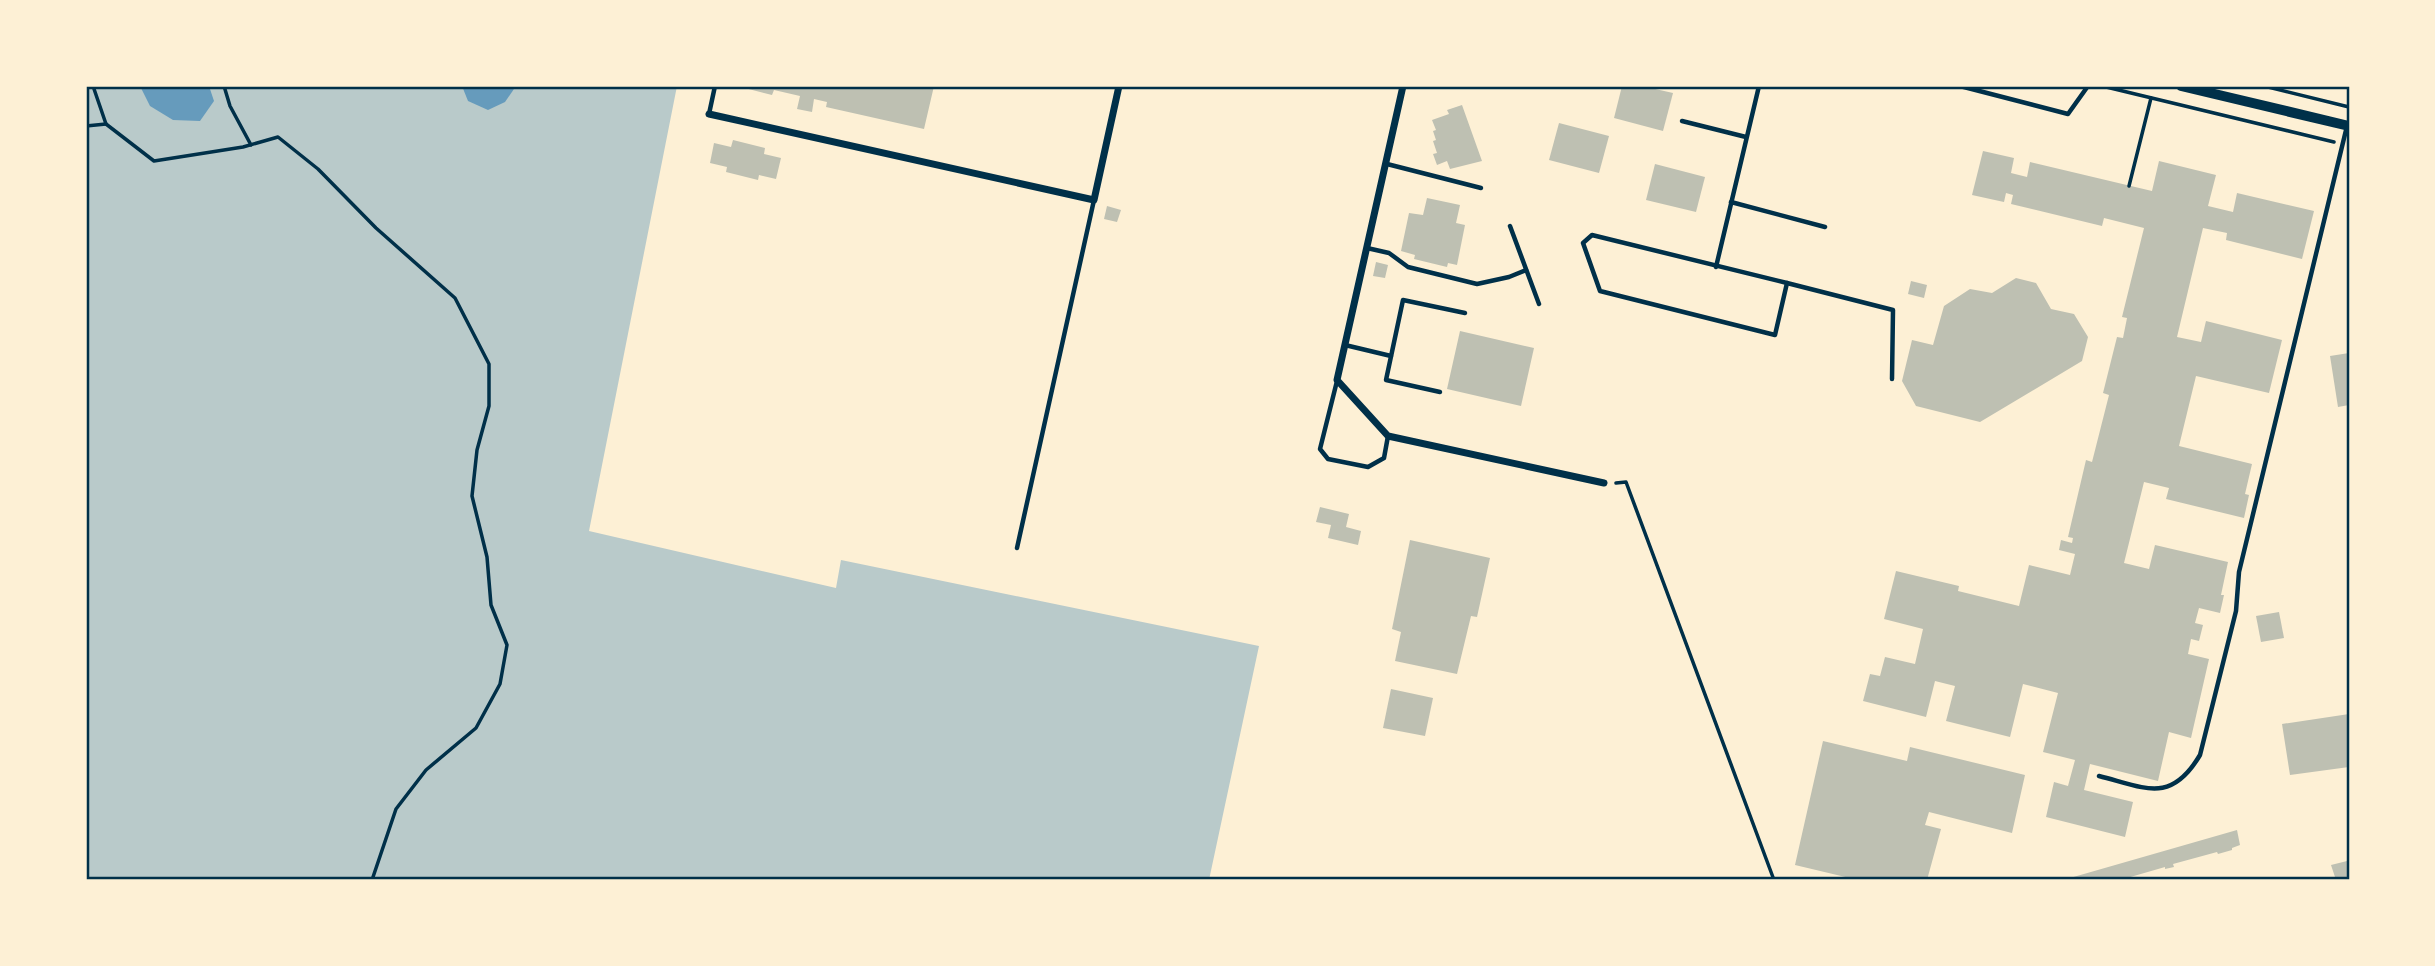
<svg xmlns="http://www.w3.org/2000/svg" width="2435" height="966" font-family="'Roboto Serif',serif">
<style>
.green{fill:#b9caca}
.water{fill:#669bbc}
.building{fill:#bec0b2}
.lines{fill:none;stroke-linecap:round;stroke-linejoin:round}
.path{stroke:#003049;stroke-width:3.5}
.service{stroke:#003049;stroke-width:4.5}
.minor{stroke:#003049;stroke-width:7}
.tertiary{stroke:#003049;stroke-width:10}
.neatline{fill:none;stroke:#003049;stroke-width:2.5}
</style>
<rect width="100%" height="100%" fill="#fdf0d5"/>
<path class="green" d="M 86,86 L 677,86 L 589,531 L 836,588 L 841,560 L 1259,646 L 1209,880 L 86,880 Z"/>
<g class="water">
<path d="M 140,86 L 209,86 L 214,101 L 200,121 L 173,120 L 150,106 Z"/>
<path d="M 462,86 L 516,86 L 505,102 L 488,110 L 468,101 Z"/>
</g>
<g class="building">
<path d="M 737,86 L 934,86 L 924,129 L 826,107 L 827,102 L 814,99 L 812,112 L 797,109 L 800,96 L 774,90 L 772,95 Z"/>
<path d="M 1622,86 L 1642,86 L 1673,93 L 1663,131 L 1614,118 Z"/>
<path d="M 1462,105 L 1482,161 L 1450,169 L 1447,161 L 1437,165 L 1433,154 L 1437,153 L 1433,141 L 1436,140 L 1433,131 L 1436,130 L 1432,120 L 1449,114 L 1447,110 Z"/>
<path d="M 1559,123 L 1609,136 L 1599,173 L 1549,160 Z"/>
<path d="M 733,140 L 765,148 L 764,154 L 781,158 L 776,179 L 759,175 L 758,180 L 726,172 L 727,167 L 710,163 L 714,143 L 731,147 Z"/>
<path d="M 1983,151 L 2014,158 L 2011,173 L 2027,177 L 2030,162 L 2152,191 L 2159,161 L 2216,175 L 2208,206 L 2233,212 L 2237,193 L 2314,211 L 2302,259 L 2226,240 L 2227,233 L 2203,228 L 2177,337 L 2201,342 L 2206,321 L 2282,340 L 2269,393 L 2196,376 L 2179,446 L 2252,464 L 2245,494 L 2249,495 L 2244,518 L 2166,499 L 2169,488 L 2144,482 L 2124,563 L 2149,569 L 2155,545 L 2228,562 L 2221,595 L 2224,595 L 2220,613 L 2199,608 L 2195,623 L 2203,625 L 2199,641 L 2191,639 L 2188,654 L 2209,659 L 2191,738 L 2169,732 L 2158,781 L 2090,764 L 2084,790 L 2133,802 L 2125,837 L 2046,817 L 2054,782 L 2068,786 L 2075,760 L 2043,752 L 2058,693 L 2023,684 L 2010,737 L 1946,721 L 1955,686 L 1935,681 L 1926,717 L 1863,701 L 1870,674 L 1880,676 L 1885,657 L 1915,664 L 1923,629 L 1884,619 L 1896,571 L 1959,586 L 1958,591 L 2019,606 L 2029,565 L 2070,575 L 2075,554 L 2059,550 L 2061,540 L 2072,543 L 2073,538 L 2068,537 L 2086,460 L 2092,462 L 2109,395 L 2103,393 L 2117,337 L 2123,338 L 2127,318 L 2122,317 L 2144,228 L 2104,218 L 2102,226 L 2011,204 L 2013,195 L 2006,193 L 2004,202 L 1972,195 Z"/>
<path d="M 1655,164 L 1705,177 L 1696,212 L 1646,200 Z"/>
<path d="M 1427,198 L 1460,205 L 1456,223 L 1465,225 L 1457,265 L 1448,263 L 1447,267 L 1414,259 L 1415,255 L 1401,251 L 1409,213 L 1423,215 Z"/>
<path d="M 1107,206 L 1121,210 L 1117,222 L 1104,219 Z"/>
<path d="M 1376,262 L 1388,265 L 1385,278 L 1373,276 Z"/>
<path d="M 2016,278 L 2036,283 L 2051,309 L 2074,314 L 2088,337 L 2082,361 L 1980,422 L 1916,406 L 1902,381 L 1912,340 L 1933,345 L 1944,306 L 1970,289 L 1992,293 Z"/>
<path d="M 1911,281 L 1927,285 L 1924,298 L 1908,294 Z"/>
<path d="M 1460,331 L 1534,348 L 1521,406 L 1447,389 Z"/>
<path d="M 2349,353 L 2349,405 L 2338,407 L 2330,356 Z"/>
<path d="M 1320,507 L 1349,514 L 1346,527 L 1361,531 L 1358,545 L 1328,538 L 1331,525 L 1316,522 Z"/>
<path d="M 1410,540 L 1490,558 L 1477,617 L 1471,616 L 1457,674 L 1395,661 L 1401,632 L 1392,629 Z"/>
<path d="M 2279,612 L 2284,638 L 2261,642 L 2256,616 Z"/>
<path d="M 1391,689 L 1433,698 L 1425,736 L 1383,728 Z"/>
<path d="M 2349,714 L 2349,767 L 2290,775 L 2282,724 Z"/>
<path d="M 1823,741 L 1907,761 L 1910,747 L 2025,775 L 2012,833 L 1929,812 L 1925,825 L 1941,829 L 1927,880 L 1858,880 L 1795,865 Z"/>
<path d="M 2237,830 L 2240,845 L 2232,848 L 2232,850 L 2218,854 L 2217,852 L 2173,864 L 2174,867 L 2165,869 L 2165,867 L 2120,880 L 2063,880 Z"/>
<path d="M 2347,861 L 2349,880 L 2324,880 L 2335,877 L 2331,865 Z"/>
</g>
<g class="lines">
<g class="path">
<path d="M 224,86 L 230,106 L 251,145"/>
<path d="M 2102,86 L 2334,142"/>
<path d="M 2264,86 L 2349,107"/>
<path d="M 106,124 L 154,161 L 243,147 L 278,137 L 318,169 L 376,228 L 455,298 L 489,364 L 489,406 L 477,450 L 472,496 L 487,557 L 491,605 L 507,645 L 500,684 L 476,728 L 426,770 L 396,809 L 372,880"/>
<path d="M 86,126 L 106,124 L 93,86"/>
<path d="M 2129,186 L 2151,98"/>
<path d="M 1616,483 L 1626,482 L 1774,880"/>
</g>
<g class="service">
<path d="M 1960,86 L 2068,114 L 2088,86"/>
<path d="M 709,114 L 715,86"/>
<path d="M 1682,121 L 1746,137"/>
<path d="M 1387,164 L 1481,188"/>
<path d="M 1731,202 L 1825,227"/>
<path d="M 1510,226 L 1539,304"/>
<path d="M 1592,235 L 1787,283 L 1775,335 L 1600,291 L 1583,243 Z"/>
<path d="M 1367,248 L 1389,253 L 1408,267 L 1477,284 L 1509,277 L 1526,270"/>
<path d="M 1716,267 L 1759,86"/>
<path d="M 1787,283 L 1893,310 L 1892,379"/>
<path d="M 1345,345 L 1391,356"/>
<path d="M 1337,381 L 1320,449 L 1328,459 L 1368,467 L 1384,458 L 1388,436"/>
<path d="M 1440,392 L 1386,380 L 1403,300 L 1465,313"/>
<path d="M 1017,548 L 1094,200"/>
<path d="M 2099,776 C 2146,788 2171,804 2200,755 L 2236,611 L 2239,572 L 2347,126"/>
</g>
<g class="minor">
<path d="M 1403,86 L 1337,380 L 1388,436 L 1604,483"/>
<path d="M 709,114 L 1094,200 L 1119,86"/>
</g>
<path class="tertiary" d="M 2181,86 L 2349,126"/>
</g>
<rect width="2435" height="966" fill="none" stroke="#fdf0d5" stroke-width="175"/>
<rect x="88" y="88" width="2260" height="790" class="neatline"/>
</svg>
